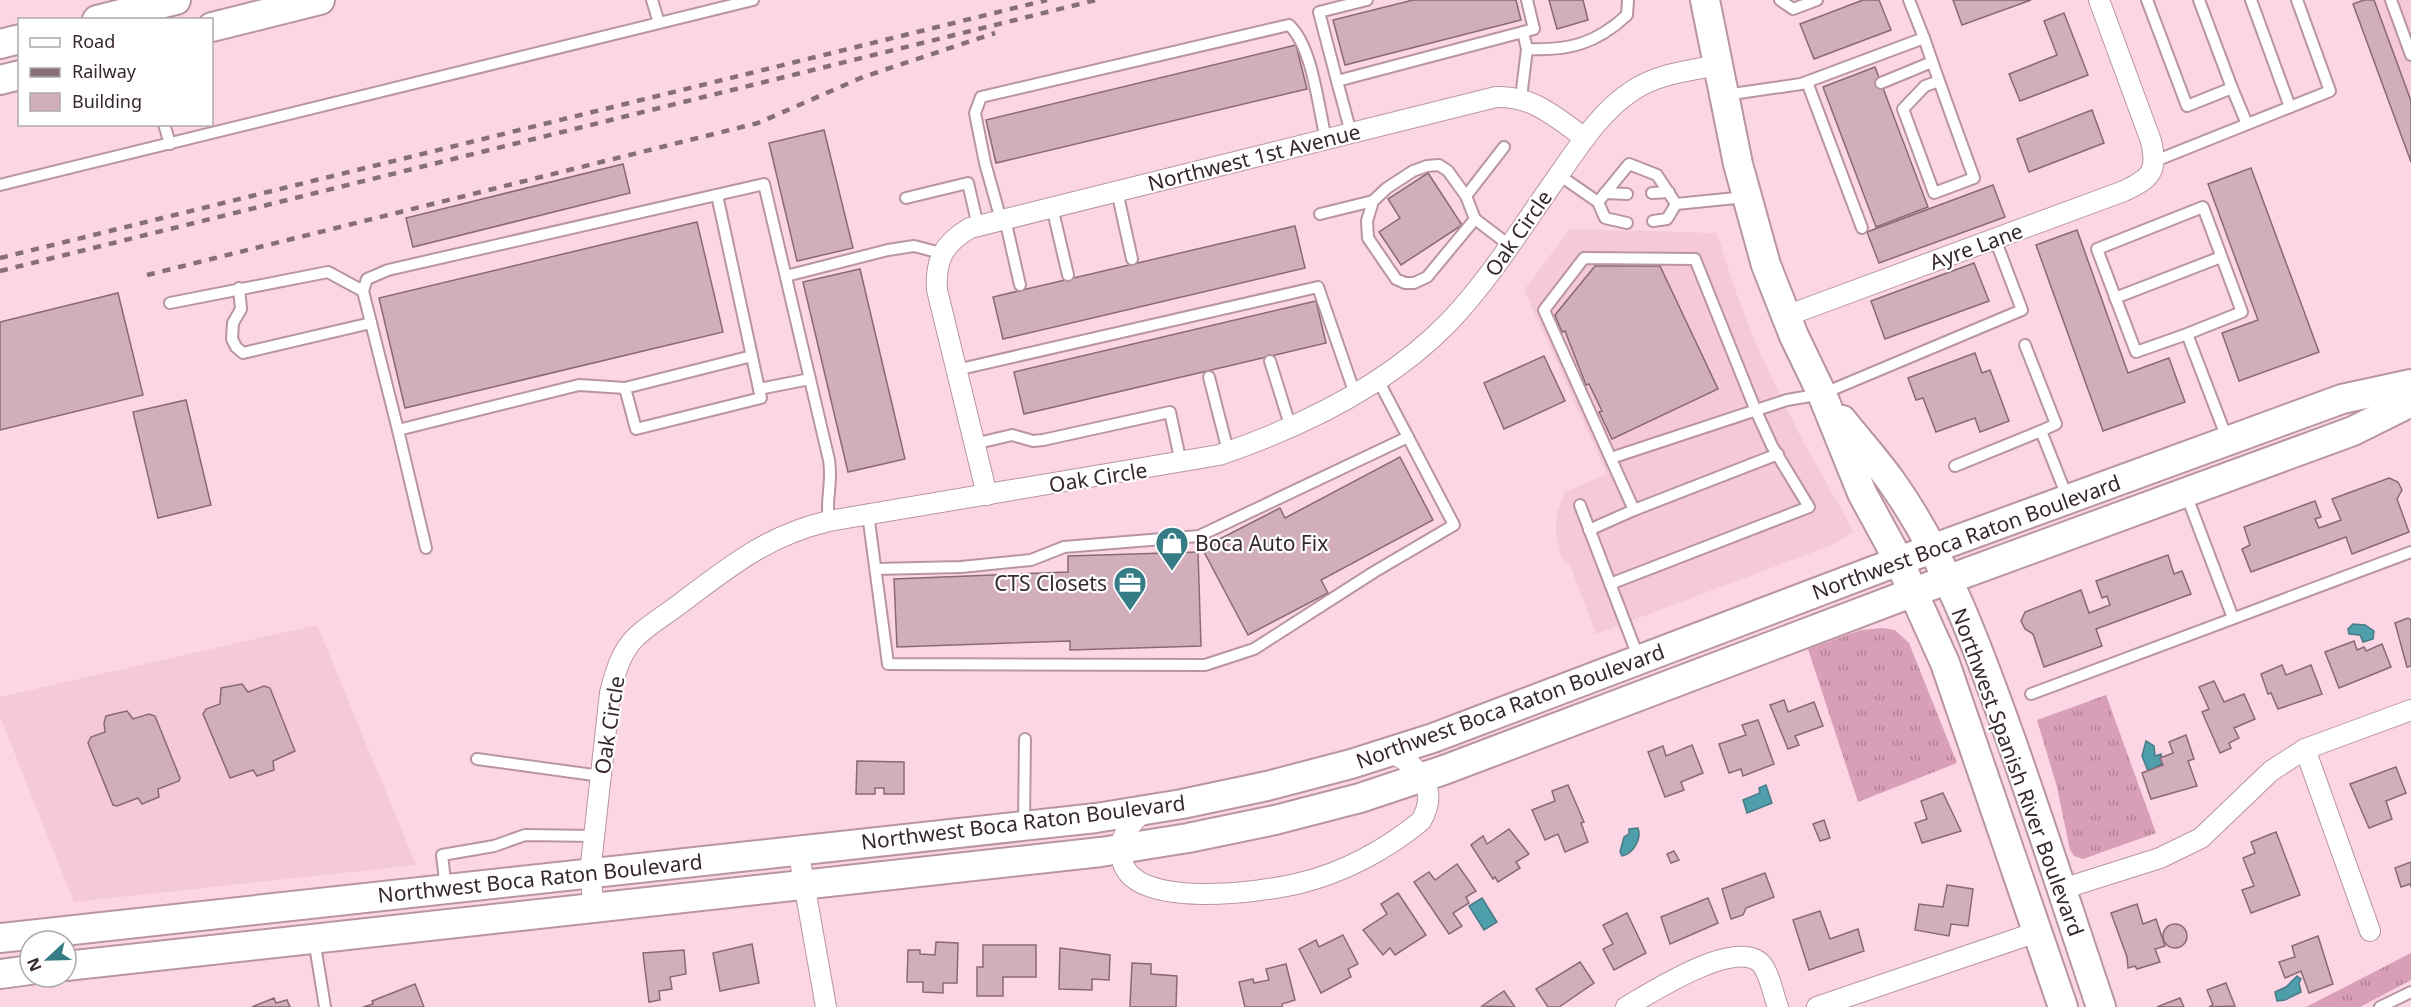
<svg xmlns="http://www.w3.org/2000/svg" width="2411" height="1007" font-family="'Noto Sans',sans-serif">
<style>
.built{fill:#f5c8da}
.grass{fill:url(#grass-tufts)}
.water{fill:#4e9eab;stroke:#477b86;stroke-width:1.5}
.building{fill:#d2aebc;stroke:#8a6976;stroke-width:1.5}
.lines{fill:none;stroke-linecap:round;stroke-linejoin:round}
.lane-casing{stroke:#b995a3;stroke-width:14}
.street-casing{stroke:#b995a3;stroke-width:22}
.secondary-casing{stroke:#b995a3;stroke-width:32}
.lane{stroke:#fff;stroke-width:10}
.street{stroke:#fff;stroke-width:20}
.secondary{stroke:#fff;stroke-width:28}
.rail{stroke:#866f78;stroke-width:4.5;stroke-dasharray:8 8;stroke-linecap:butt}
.labels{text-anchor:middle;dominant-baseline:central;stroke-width:4.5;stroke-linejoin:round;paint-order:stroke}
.street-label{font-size:21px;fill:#36282e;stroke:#fff}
.poi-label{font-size:21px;fill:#36282e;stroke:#fff;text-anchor:start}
</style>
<defs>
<pattern id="grass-tufts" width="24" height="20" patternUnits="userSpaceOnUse" patternTransform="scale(1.5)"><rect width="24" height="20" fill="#d99fb6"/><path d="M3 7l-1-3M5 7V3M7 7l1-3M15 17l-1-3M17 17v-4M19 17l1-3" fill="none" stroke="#b18294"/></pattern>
</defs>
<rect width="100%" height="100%" fill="#fcd6e4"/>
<g class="built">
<path d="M 2352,0 L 2411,0 L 2411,162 Z"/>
<path d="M 1570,229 L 1717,233 L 1733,284 L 1758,349 L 1799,434 L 1854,532 L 1832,545 L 1596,634 L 1570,565 L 1561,556 L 1556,533 L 1557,514 L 1565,492 L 1607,474 L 1524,290 Z"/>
<path d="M 317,625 L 416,865 L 74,902 L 0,716 L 0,697 Z"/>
</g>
<g class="grass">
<path d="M 1883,628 L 1895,630 L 1909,643 L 1957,763 L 1858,802 L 1808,649 L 1861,630 Z"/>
<path d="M 2106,695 L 2156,833 L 2083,859 L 2074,856 L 2070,850 L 2057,787 L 2037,720 Z"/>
<path d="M 2411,953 L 2411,980 L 2360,1007 L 2306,1007 Z"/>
</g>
<g class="water">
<path d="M 2353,624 L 2365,625 L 2374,631 L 2373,639 L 2363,642 L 2360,635 L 2349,634 L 2348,629 Z"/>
<path d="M 2146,741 L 2154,746 L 2155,756 L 2161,754 L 2162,764 L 2148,771 L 2142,756 Z"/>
<path d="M 1766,785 L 1772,803 L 1747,813 L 1743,800 L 1760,793 L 1759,788 Z"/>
<path d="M 1638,828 C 1642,839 1633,854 1622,856 L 1620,852 L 1624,837 L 1629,834 L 1629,829 Z"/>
<path d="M 1482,898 L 1497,922 L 1484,930 L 1469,906 Z"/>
<path d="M 2297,976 L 2301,979 L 2299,983 L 2301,992 L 2285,1000 L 2277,1001 L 2275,992 L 2286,987 Z"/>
</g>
<g class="building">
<path d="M 1413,0 L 1516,0 L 1521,20 L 1345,65 L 1333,20 Z"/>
<path d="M 1549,0 L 1583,0 L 1588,20 L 1557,29 Z"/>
<path d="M 1863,0 L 1879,0 L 1891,30 L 1814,59 L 1800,24 Z"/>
<path d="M 1953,0 L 2031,0 L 1962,25 Z"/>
<path d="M 2364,0 L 2374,0 L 2411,101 L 2411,162 L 2353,4 Z"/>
<path d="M 2064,13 L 2088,75 L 2020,101 L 2009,74 L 2057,55 L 2044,21 Z"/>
<path d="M 1296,45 L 1307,89 L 996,163 L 986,120 Z"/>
<path d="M 1875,67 L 1928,207 L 1876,227 L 1823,87 Z"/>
<path d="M 2092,110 L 2104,143 L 2029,172 L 2017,139 Z"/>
<path d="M 824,130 L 853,248 L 797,261 L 769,143 Z"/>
<path d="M 623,164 L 630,193 L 413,247 L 406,218 Z"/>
<path d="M 2251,168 L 2319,352 L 2239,381 L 2222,333 L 2258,320 L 2208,184 Z"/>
<path d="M 1428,173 L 1462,225 L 1401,265 L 1379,232 L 1400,218 L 1388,199 Z"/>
<path d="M 1993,185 L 2005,217 L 1879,263 L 1867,232 Z"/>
<path d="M 697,222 L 723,332 L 405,408 L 379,298 Z"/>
<path d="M 1295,226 L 1305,268 L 1003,339 L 993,297 Z"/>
<path d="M 2077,230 L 2128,373 L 2169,358 L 2185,402 L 2103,431 L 2036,245 Z"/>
<path d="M 1974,263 L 1989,301 L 1885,339 L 1871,301 Z"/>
<path d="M 1595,266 L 1660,266 L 1718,389 L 1612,439 L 1599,412 L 1602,411 L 1589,384 L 1586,385 L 1565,331 L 1562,332 L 1555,315 Z"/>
<path d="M 860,269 L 905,459 L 848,472 L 803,282 Z"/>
<path d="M 118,293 L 143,395 L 0,430 L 0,322 Z"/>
<path d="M 1316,301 L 1326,343 L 1024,414 L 1014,372 Z"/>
<path d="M 1975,353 L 1982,373 L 1990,370 L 2009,421 L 1980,432 L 1975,418 L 1936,432 L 1923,398 L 1916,400 L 1908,378 Z"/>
<path d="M 1544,356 L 1565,401 L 1504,429 L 1484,383 Z"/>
<path d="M 186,400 L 211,505 L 158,518 L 133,412 Z"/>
<path d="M 1400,457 L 1433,520 L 1321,580 L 1328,593 L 1248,635 L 1202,548 L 1280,508 L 1285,518 Z"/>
<path d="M 2389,478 L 2398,482 L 2402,490 L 2397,499 L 2409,532 L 2352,554 L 2346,537 L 2251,572 L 2242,549 L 2250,545 L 2244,527 L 2315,501 L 2321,517 L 2315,519 L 2319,528 L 2341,520 L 2332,499 Z"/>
<path d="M 1198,552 L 1201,646 L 1070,650 L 1070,641 L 897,647 L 894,579 L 1068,572 L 1068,556 Z"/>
<path d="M 2168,555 L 2174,574 L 2182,571 L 2191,594 L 2096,629 L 2102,646 L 2044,667 L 2033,634 L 2025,629 L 2021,621 L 2025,612 L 2081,590 L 2089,613 L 2110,605 L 2107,596 L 2102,598 L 2096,581 Z"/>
<path d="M 2408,618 L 2411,620 L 2411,666 L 2407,667 L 2395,623 Z"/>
<path d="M 2354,641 L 2357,650 L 2364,647 L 2366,651 L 2382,644 L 2391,667 L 2339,688 L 2325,652 Z"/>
<path d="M 2282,665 L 2286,675 L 2311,665 L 2322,694 L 2278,709 L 2271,693 L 2268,694 L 2261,674 Z"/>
<path d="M 2214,681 L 2224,702 L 2244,694 L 2255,719 L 2234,728 L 2239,738 L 2229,743 L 2231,748 L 2220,753 L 2202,712 L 2209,709 L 2199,687 Z"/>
<path d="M 242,684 L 248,692 L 264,686 L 270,688 L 295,751 L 273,761 L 274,770 L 257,776 L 253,770 L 230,778 L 203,714 L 206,709 L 220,704 L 221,688 Z"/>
<path d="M 1784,700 L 1788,712 L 1814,702 L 1823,726 L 1795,736 L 1799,745 L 1788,749 L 1770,705 Z"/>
<path d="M 127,711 L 133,719 L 149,714 L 155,716 L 180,778 L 179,781 L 158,789 L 159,797 L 142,804 L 138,798 L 117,806 L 113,805 L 88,743 L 91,737 L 105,732 L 104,723 L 106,716 Z"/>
<path d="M 1758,720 L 1774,764 L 1743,776 L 1741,769 L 1729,773 L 1719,744 L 1746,735 L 1742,725 Z"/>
<path d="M 2186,735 L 2194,759 L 2188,761 L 2197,786 L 2151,799 L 2142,773 L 2163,765 L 2160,758 L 2173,753 L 2169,742 Z"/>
<path d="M 1692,745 L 1703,773 L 1681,782 L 1684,790 L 1665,797 L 1648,752 L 1663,746 L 1666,756 Z"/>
<path d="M 857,761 L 904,762 L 904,794 L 884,794 L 884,788 L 875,788 L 875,794 L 856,794 Z"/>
<path d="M 2396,767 L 2406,793 L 2386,801 L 2392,819 L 2369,828 L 2350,784 Z"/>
<path d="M 1568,785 L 1584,822 L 1581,823 L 1588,842 L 1565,852 L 1558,834 L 1545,840 L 1532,810 L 1555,801 L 1552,791 Z"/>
<path d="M 1943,793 L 1961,831 L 1922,843 L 1915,823 L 1927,819 L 1921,801 Z"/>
<path d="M 1824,820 L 1830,838 L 1820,841 L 1813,824 Z"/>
<path d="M 1509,829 L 1529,854 L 1516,862 L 1520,868 L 1498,882 L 1495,877 L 1493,879 L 1471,845 L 1483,836 L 1487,844 Z"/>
<path d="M 2276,832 L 2300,895 L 2251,913 L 2242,890 L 2254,886 L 2243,858 L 2255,853 L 2251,842 Z"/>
<path d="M 1674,851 L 1679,860 L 1671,863 L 1667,854 Z"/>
<path d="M 2411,862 L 2411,887 L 2410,884 L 2401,887 L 2395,868 Z"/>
<path d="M 1457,864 L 1476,891 L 1466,897 L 1469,903 L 1453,913 L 1462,926 L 1449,934 L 1414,882 L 1429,872 L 1435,880 Z"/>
<path d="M 1765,873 L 1774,897 L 1746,908 L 1743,915 L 1731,919 L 1722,889 Z"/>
<path d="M 1947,885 L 1973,889 L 1968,926 L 1951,924 L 1949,936 L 1915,930 L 1919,904 L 1943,907 Z"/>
<path d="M 1398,893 L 1426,935 L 1395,955 L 1390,948 L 1383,955 L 1363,930 L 1387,914 L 1381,904 Z"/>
<path d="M 1708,898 L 1718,923 L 1670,944 L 1661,917 Z"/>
<path d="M 2137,904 L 2143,924 L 2156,919 L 2165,946 L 2155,949 L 2160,962 L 2137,969 L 2135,966 L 2128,968 L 2127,957 L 2111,913 Z"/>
<path d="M 1820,911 L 1830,939 L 1858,929 L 1864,951 L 1809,970 L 1793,920 Z"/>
<path d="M 1627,913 L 1646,953 L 1614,970 L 1603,949 L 1613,944 L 1603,925 Z"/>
<circle cx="2175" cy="936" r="12"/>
<path d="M 1343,935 L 1358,964 L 1348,969 L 1351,977 L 1321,993 L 1299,949 L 1316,940 L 1319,947 Z"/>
<path d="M 2318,936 L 2333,984 L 2309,993 L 2301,971 L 2285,978 L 2279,962 L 2295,957 L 2292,946 Z"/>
<path d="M 936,942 L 958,943 L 957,983 L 943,983 L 943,993 L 923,992 L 923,982 L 907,982 L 908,950 L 920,950 L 920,954 L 935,955 Z"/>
<path d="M 752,944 L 759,983 L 720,991 L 713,953 Z"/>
<path d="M 983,945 L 1036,945 L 1036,977 L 1003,977 L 1003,996 L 977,996 L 977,967 L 983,967 Z"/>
<path d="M 1060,948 L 1110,955 L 1109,980 L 1092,979 L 1092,990 L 1059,989 Z"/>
<path d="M 684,950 L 686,974 L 670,977 L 672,989 L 659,991 L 660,1000 L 649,1002 L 643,953 Z"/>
<path d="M 1580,962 L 1594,983 L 1559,1007 L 1548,1007 L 1536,989 Z"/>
<path d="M 1132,963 L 1151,964 L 1151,974 L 1177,976 L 1176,1007 L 1130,1007 Z"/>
<path d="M 1286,964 L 1295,1000 L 1282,1004 L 1282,1007 L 1245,1007 L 1239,982 L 1253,979 L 1254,983 L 1269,980 L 1266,969 Z"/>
<path d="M 2226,983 L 2235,1006 L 2209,1007 L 2213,1005 L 2207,990 Z"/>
<path d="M 415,984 L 424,1007 L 363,1007 L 373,1004 L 372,1001 Z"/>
<path d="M 1504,991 L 1515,1007 L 1482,1006 Z"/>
<path d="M 274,998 L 276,1003 L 287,1000 L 290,1007 L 252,1007 Z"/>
<path d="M 2180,998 L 2184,1007 L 2157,1007 Z"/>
</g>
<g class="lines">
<g class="lane-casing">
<g id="lane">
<path d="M 652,0 L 659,23"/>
<path d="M 1780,0 L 1793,9 L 1817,0"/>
<path d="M 1909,0 L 1924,38"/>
<path d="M 2147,0 L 2187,106 L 2232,88 L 2199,0"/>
<path d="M 2251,0 L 2290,107"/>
<path d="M 2391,0 L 2411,55"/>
<path d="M 1523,32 L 1534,29 L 1527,0"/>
<path d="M 1527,49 C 1568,51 1596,44 1627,15 L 1628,0"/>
<path d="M 1337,81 L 1319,12 L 1367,0"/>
<path d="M 1807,82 L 1862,228"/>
<path d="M 1881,83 L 1932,62"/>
<path d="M 2232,88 L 2247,124"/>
<path d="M 1725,95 L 1801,84 L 1924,38 C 1940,85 1957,131 1974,178 L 1934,193 L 1903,109 L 1925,86 L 1939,81"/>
<path d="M 164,124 L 170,144"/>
<path d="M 1351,133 L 1337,81 L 1523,32 L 1527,49 L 1521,98"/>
<path d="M 2155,161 L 2330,91 L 2297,0"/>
<path d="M 1559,175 L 1598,202 L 1629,164 L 1657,175 L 1676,204 L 1746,197"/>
<path d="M 0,185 L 753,0"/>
<path d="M 1117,191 L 1132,259"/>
<path d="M 1605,193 L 1627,194"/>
<path d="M 1652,193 L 1669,192"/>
<path d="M 717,195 L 759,389 L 810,379"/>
<path d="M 1466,196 L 1504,147"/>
<path d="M 906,198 L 968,183 L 978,226"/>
<path d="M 1598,202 L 1605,218 L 1627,223"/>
<path d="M 1052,207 L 1068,275"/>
<path d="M 1320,214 L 1373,201"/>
<path d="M 1005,219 L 1020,285"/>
<path d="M 1475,219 L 1427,277 L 1414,283 L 1405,283 L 1396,279 L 1368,238 L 1367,221 L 1373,201 L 1387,188 L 1413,171 L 1427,166 L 1439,165 L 1448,171 L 1466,196 L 1475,219 L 1509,245"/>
<path d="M 1001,220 L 985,163 L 975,113 L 981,97 L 1289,25 C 1313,47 1318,107 1326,139"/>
<path d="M 1653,221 L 1667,219 L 1676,204"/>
<path d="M 786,276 L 888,250 L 914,246 L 941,253"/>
<path d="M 239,288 L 241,309 L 233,323 L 232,339 L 236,347 L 243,353 L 371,323"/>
<path d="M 2115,298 L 2221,257"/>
<path d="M 170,303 L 328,272 L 363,291"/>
<path d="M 2187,334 L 2242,312 L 2203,207 L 2097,249 L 2136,352 L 2187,334 L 2228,441"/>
<path d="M 2025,345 L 2056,424 L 2041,431"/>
<path d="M 752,356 L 625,388 L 636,429 L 761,398 L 759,389"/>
<path d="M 1270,361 L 1290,425"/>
<path d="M 956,370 L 1318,287 L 1355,394"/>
<path d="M 1209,377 L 1228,451"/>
<path d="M 625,388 L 579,385 L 398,430 L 363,291 L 367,279 L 388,270 L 764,184 L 829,460 C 833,485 825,499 829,521"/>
<path d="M 398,430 L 426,548"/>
<path d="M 974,444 L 1012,435 L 1033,441 L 1043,440 L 1170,412 L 1181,463"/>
<path d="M 1611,458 L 1787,400 L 1822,394 L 2022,310 L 1995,239"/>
<path d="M 1955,466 L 2041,431 L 2068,499"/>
<path d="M 2186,494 L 2233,618"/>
<path d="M 1580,505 L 1639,659"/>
<path d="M 1634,510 L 1778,454"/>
<path d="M 868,514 L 888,664 L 1205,665 L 1254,649 L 1374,572 L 1454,525 L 1378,380"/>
<path d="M 1589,530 L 1634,510 L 1544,310 L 1584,258 L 1695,259 L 1756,411 L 1772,446 L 1809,507 L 1610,584"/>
<path d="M 876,569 L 961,567 L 1031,560 L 1064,547 L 1199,536 L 1408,437"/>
<path d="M 2031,694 L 2411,552"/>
<path d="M 477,759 L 601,776"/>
<path d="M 1024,825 L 1025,739"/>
<path d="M 446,889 L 442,855 L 494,846 L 525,835 L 594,836"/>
<path d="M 314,939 L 325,1007"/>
<path d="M 2380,1007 L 2411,992"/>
</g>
</g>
<g class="street-casing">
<g id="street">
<path d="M 1786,316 L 2124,191 C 2151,178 2158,172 2151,141 L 2099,0"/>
<path d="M 987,495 L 937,290 C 935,260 944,243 970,228 L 1496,97 C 1534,96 1555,117 1585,138"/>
<path d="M 2305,749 L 2370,931"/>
<path d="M 1145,810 C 1130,825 1116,838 1122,860 C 1133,911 1264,892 1300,883 C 1343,873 1387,849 1421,821 C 1440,788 1419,765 1389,752"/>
<path d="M 798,849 L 826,1007"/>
<path d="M 2062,889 L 2160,858 L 2201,838 L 2271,771 L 2305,749 L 2411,710"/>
<path d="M 594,908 L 590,873 L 610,693 C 615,673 621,651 637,636 C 651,623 670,612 685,600 C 733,564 769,535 829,521 L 1219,455 C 1301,427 1388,385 1449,322 C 1491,278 1523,225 1558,176 C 1579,146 1601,111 1632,91 C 1657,74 1691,70 1719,65"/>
<path d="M 1626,1007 C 1652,992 1729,942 1758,961 C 1769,968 1773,995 1778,1007"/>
<path d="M 1817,1007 L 2037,932"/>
</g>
</g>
<g class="secondary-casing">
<g id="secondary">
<path d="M 1705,0 L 1738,164 L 1766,265 L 1794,336 L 1822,394 L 1862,493 L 1899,561 L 1945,663 L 2063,1007"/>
<path d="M 97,20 L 176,0"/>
<path d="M 212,27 L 320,0"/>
<path d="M 0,44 L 20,39"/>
<path d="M 0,80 L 20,75"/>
<path d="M 1842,420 C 1858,440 1876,460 1891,481 C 1946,558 1979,651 2011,740 C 2042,828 2071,918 2101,1007"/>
<path d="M 0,938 L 1096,818 L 1182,804 L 1267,786 L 1351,764 L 1433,738 L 1899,561 L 2342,399 L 2411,384"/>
<path d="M 66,966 L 1101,852 L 1188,838 L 1275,820 L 1360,798 L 1444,770 L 1914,592 L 2353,431 L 2411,402"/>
<path d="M 0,974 L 30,970"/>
</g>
</g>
<use href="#lane" class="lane"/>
<use href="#street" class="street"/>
<use href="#secondary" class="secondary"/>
<g class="rail">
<path d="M 0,258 L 1047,0"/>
<path d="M 0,271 L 1096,0"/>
<path d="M 147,275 L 758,123 L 863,77 L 995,33"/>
</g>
</g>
<defs>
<g id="shop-pin" transform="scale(1.725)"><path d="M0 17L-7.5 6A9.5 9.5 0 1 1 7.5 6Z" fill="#357c87" stroke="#fff"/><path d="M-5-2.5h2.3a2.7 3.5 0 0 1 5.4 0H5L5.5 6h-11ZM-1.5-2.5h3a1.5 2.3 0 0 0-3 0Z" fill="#fff"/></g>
<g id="office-pin" transform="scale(1.725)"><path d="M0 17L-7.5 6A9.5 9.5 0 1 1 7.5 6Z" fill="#357c87" stroke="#fff"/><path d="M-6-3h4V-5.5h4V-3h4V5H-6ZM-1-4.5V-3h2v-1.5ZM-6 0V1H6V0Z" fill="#fff"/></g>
</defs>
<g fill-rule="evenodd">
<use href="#shop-pin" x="1172" y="543"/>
<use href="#office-pin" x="1130" y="583"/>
</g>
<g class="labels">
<g class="street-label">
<text transform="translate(1254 157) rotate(-14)">Northwest 1st Avenue</text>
<text transform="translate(1518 233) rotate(-55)">Oak Circle</text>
<text transform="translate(1976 246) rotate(-20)">Ayre Lane</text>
<text transform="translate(1098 477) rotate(-9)">Oak Circle</text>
<text transform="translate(1966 537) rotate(-20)">Northwest Boca Raton Boulevard</text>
<text transform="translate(1510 706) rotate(-20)">Northwest Boca Raton Boulevard</text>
<text transform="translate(609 725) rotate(-81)">Oak Circle</text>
<text transform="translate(2018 772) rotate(70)">Northwest Spanish River Boulevard</text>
<text transform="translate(1023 822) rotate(-7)">Northwest Boca Raton Boulevard</text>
<text transform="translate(540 878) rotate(-6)">Northwest Boca Raton Boulevard</text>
</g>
<g class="poi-label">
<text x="1195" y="543">Boca Auto Fix</text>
<text x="1107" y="583" text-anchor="end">CTS Closets</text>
</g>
</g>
<rect x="18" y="18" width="195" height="108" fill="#ffffff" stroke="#afa9ab" stroke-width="1.5"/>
<rect x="30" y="38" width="30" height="9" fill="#ffffff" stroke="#afa9ab" stroke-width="1.5"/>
<text x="72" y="48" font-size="18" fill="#36282e">Road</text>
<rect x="30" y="68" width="30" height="9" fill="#866f78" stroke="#afa9ab" stroke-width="1.5"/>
<text x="72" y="78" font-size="18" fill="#36282e">Railway</text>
<rect x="30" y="93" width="30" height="18" fill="#d2aebc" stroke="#afa9ab" stroke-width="1.5"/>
<text x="72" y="108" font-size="18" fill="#36282e">Building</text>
<g transform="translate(48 959) rotate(248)"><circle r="28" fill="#ffffff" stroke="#afa9ab" stroke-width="1.5"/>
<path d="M0-4.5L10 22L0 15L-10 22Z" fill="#357c87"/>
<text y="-9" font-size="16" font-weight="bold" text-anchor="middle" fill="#36282e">N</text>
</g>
</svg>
